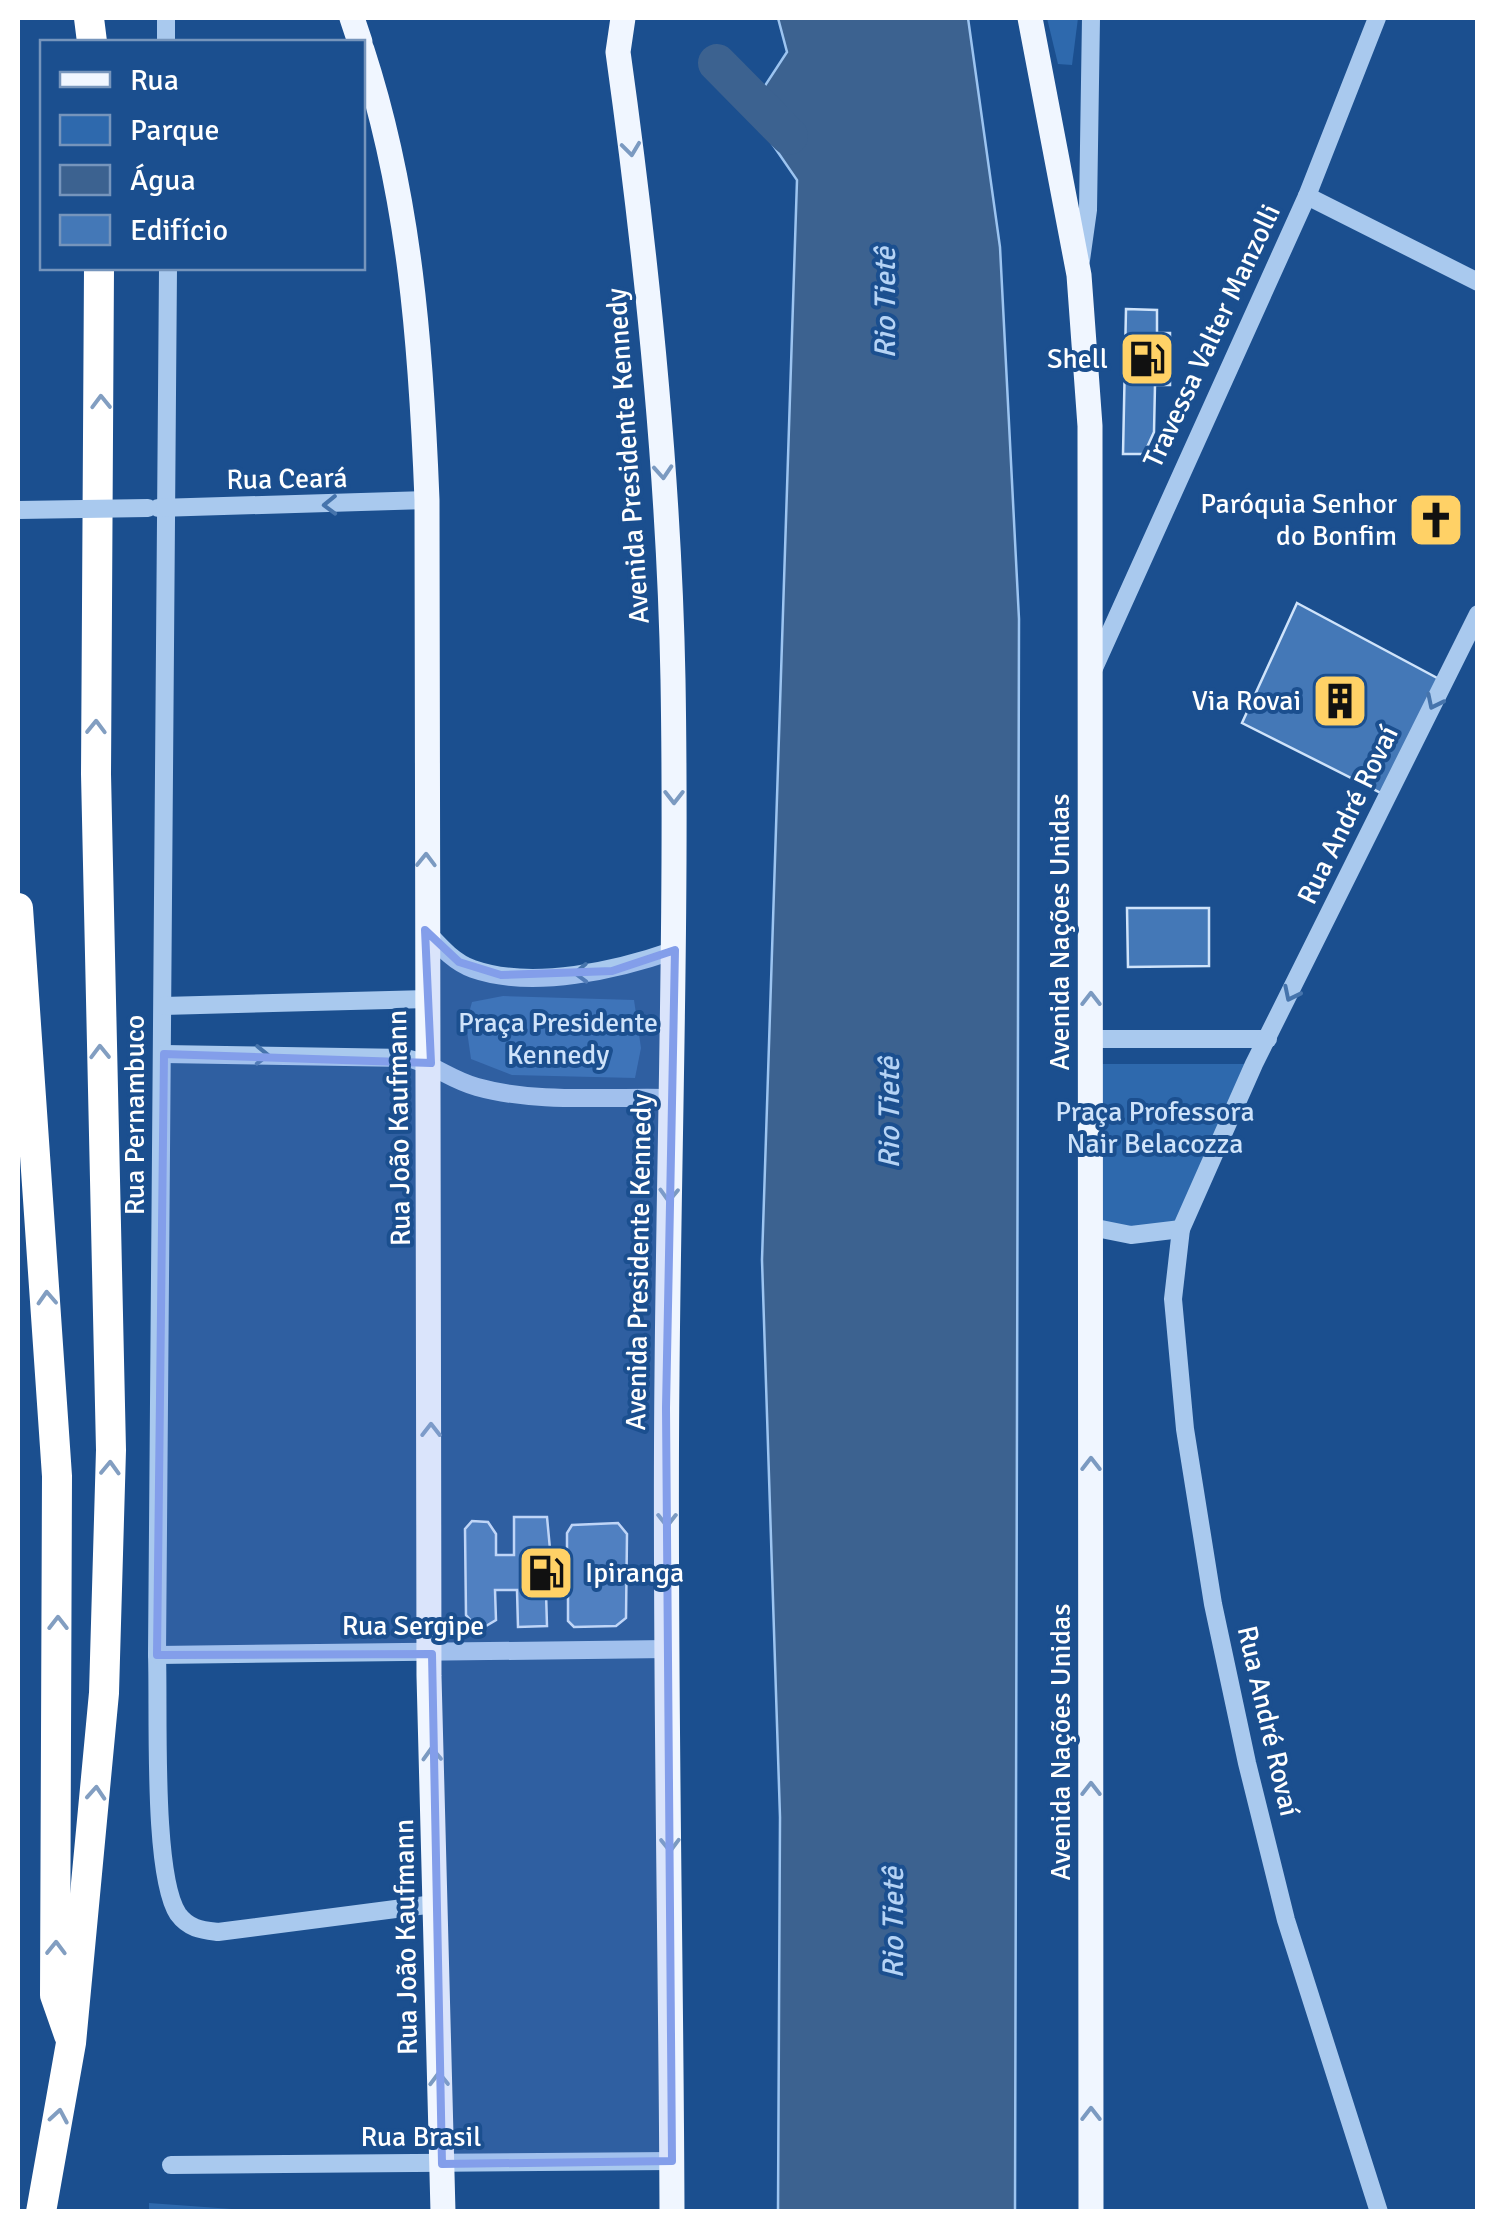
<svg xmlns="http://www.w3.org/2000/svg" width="1495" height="2229" font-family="Signika,sans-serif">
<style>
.green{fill:#2e69ad}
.water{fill:#3c6290;stroke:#9cc4f0;stroke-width:2.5}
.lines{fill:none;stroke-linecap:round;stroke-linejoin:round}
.river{stroke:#3c6290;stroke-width:38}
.building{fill:#4478b7;stroke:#cfe3fa;stroke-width:2.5}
.minor{stroke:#a9c9ee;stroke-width:18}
.major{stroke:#f0f6ff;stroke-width:25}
.highway{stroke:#fff;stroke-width:30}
.minor-bridge{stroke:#a9c9ee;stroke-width:18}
.oneway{stroke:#7b9ac1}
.oneway2{stroke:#829ec1}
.oneway3{stroke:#4674ac}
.marked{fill:#839eea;fill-opacity:0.2;stroke:#839eea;stroke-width:8;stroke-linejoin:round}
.labels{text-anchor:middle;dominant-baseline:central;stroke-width:8;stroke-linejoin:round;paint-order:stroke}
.street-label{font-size:28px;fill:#fff;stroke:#1b4f8f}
.poi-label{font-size:28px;fill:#fff;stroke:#1b4f8f;text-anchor:end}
.park-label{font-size:28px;fill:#cfe3fa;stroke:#1b4f8f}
.water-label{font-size:30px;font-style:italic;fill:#b5d3f5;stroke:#1b4f8f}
</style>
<rect width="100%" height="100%" fill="#1b4f8f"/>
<g class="green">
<path d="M 1047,18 L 1078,18 L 1072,65 L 1058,64 Z"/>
<path d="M 503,996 L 634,1000 L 641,1048 L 635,1078 L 512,1075 L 471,1059 L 466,1024 L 472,1002 Z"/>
<path d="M 1091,1064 L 1254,1064 L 1181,1229 L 1091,1227 Z"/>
<path d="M 149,2203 L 258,2211 L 149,2211 Z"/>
</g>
<path class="water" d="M 778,18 L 968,18 L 1000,247 L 1019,619 L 1015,2211 L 778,2211 L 780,1817 L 762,1260 L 797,180 L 749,110 L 787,52 Z"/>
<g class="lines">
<path class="river" d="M 717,63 L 789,136"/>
</g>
<g class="building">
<path d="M 1126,309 L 1157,310 L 1157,333 L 1170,333 L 1170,385 L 1155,385 L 1154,432 L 1144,454 L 1123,454 Z"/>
<path d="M 1297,603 L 1439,679 L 1381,793 L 1242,723 Z"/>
<path d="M 1127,908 L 1209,908 L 1209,966 L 1128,967 Z"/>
<path d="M 514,1517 L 547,1517 L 550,1549 L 567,1549 L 567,1533 L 572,1525 L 618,1523 L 627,1534 L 626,1618 L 616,1626 L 574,1627 L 568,1621 L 568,1592 L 546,1592 L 547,1626 L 518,1627 L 517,1590 L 495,1590 L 496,1620 L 486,1626 L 474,1624 L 466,1615 L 465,1529 L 472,1521 L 488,1522 L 496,1534 L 496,1555 L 514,1555 Z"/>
</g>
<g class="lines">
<g class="minor">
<path d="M 166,18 L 166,42"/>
<path d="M 1307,196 L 1478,282"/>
<path d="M 1081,260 L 1088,210 L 1091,18"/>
<path d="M 168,268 L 157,1655 C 159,1710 152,1875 178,1914 C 189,1929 202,1930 218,1932 L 434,1904"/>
<path d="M 158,508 L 427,500"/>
<path d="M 1094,668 L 1307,196 L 1377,18"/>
<path d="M 425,930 C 439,945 453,962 473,969 C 533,990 618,970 675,950"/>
<path d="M 163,1006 L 428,999"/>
<path d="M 1090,1039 L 1268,1039"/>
<path d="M 164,1054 L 406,1058 C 433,1063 450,1080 477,1087 C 538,1104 609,1096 672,1098"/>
<path d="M 1091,1227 L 1131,1235 L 1181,1229"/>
<path d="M 157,1655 L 668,1649"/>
<path d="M 171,2165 L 672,2161"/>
<path d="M 1379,2212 L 1286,1920 L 1247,1763 L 1213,1604 L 1185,1429 L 1173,1299 L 1181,1229 L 1254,1064 L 1478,614"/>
</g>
<g class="major">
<path d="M 352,18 L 360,42"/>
<path d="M 623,18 L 618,52 C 647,260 669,470 673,680 C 677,912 669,1143 667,1375 C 664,1654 671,1933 672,2212"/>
<path d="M 1030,18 L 1079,275 L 1090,426 L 1091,2212"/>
<path d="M 362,50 C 410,197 421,346 427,500 L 429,1676 L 443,2212"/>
</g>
<g class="highway">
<path d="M 89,18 L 92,42"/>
<path d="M 18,908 L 57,1476 L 55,1995 L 69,2035"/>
<path d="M 41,2212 L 71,2043 L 104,1693 L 111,1450 L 96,774 L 99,268"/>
</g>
<path class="minor-bridge" d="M 18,510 L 148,508"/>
</g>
<defs><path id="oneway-chevron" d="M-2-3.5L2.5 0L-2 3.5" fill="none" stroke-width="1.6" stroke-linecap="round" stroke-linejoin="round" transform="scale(2.5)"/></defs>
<g class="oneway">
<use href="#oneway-chevron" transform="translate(631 149) rotate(83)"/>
<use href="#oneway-chevron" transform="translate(663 472) rotate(86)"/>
<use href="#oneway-chevron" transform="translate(674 797) rotate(90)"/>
<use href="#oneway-chevron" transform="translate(426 860) rotate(-89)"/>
<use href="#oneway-chevron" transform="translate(1091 999) rotate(-90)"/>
<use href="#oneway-chevron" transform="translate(669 1195) rotate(92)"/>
<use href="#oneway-chevron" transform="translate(431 1430) rotate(-90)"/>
<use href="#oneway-chevron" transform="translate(1091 1464) rotate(-90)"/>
<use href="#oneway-chevron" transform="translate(667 1520) rotate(90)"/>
<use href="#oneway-chevron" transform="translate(432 1754) rotate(-92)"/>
<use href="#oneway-chevron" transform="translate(1091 1789) rotate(-90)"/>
<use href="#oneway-chevron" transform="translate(670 1845) rotate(89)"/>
<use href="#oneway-chevron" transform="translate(439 2079) rotate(-91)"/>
<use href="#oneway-chevron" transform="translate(1091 2114) rotate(-90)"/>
</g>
<g class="oneway2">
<use href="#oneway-chevron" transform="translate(101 402) rotate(-91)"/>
<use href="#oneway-chevron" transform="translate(96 727) rotate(-89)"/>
<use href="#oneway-chevron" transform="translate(100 1052) rotate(-91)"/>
<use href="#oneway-chevron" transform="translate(47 1298) rotate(-93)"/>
<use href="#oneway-chevron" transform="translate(110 1468) rotate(-88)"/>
<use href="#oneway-chevron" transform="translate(58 1623) rotate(-90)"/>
<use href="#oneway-chevron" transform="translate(96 1793) rotate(-86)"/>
<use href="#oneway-chevron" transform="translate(56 1948) rotate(-89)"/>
<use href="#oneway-chevron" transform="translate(59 2116) rotate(-80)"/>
</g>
<g class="oneway3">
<use href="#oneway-chevron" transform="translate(330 505) rotate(179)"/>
<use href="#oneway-chevron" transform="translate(1434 702) rotate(116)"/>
<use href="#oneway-chevron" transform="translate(581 973) rotate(178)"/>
<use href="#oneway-chevron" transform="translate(1291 994) rotate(116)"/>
<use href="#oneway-chevron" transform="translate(262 1055) rotate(1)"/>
</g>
<path class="marked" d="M 425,930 L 459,962 L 501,975 L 612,971 L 675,950 L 666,1408 L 672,2161 L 442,2164 L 432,1654 L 157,1655 L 164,1054 L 431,1063 Z"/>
<defs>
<g id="fuel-square" transform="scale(2.875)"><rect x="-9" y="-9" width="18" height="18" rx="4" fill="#ffd166" stroke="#1b4f8f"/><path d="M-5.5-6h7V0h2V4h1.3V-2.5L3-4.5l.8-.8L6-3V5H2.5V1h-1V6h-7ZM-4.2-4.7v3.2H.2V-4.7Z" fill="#111"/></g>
<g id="church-square" transform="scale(2.875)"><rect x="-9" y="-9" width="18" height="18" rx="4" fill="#ffd166" stroke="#1b4f8f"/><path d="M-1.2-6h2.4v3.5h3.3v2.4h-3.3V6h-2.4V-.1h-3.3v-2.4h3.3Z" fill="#111"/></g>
<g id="building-square" transform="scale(2.875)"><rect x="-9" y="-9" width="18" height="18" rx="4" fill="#ffd166" stroke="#1b4f8f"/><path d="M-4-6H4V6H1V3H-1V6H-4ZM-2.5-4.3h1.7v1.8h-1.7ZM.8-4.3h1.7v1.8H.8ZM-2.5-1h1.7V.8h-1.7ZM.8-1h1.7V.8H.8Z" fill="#111"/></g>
</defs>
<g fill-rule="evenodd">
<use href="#fuel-square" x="1147" y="359"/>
<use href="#church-square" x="1436" y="520"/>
<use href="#building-square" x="1340" y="701"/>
<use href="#fuel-square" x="546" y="1573"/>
</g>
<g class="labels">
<g class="street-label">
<text transform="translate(1212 336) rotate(-65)">Travessa Valter Manzolli</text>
<text transform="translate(628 456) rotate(-94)">Avenida Presidente Kennedy</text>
<text transform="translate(287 479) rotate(-1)">Rua Ceará</text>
<text transform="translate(1348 815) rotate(-64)">Rua André Rovaí</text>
<text transform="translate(1060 932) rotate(-90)">Avenida Nações Unidas</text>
<text transform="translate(135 1115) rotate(-90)">Rua Pernambuco</text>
<text transform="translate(399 1128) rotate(-91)">Rua João Kaufmann</text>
<text transform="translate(639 1262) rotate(-89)">Avenida Presidente Kennedy</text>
<text x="413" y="1626">Rua Sergipe</text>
<text transform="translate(1268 1721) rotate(77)">Rua André Rovaí</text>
<text transform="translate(1061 1742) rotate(-90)">Avenida Nações Unidas</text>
<text transform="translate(406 1937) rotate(-91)">Rua João Kaufmann</text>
<text x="421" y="2137">Rua Brasil</text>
</g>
<g class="poi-label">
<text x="1108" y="359">Shell</text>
<text x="1397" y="504">Paróquia Senhor<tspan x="1397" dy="32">do Bonfim</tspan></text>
<text x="1301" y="701">Via Rovai</text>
<text x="585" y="1573" text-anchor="start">Ipiranga</text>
</g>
<g class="park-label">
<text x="558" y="1023">Praça Presidente<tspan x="558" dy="32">Kennedy</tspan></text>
<text x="1155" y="1112">Praça Professora<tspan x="1155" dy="32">Nair Belacozza</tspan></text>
</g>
<g class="water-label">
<text transform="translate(885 303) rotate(-90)">Rio Tietê</text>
<text transform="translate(889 1113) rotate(-90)">Rio Tietê</text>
<text transform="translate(893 1923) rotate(-90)">Rio Tietê</text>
</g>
</g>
<rect width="1495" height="2229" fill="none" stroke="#ffffff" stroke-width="40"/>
<rect x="40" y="40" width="325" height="230" fill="#1b4f8f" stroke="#7695bc" stroke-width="2.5"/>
<rect x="60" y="72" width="50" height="15" fill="#f0f6ff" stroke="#7695bc" stroke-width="2.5"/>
<text x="130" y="90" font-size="30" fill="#ffffff">Rua</text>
<rect x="60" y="115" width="50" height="30" fill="#2e69ad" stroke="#7695bc" stroke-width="2.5"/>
<text x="130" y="140" font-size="30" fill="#ffffff">Parque</text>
<rect x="60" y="165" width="50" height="30" fill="#3c6290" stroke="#7695bc" stroke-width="2.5"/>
<text x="130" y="190" font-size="30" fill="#ffffff">Água</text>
<rect x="60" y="215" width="50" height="30" fill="#4478b7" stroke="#7695bc" stroke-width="2.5"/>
<text x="130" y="240" font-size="30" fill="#ffffff">Edifício</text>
</svg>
